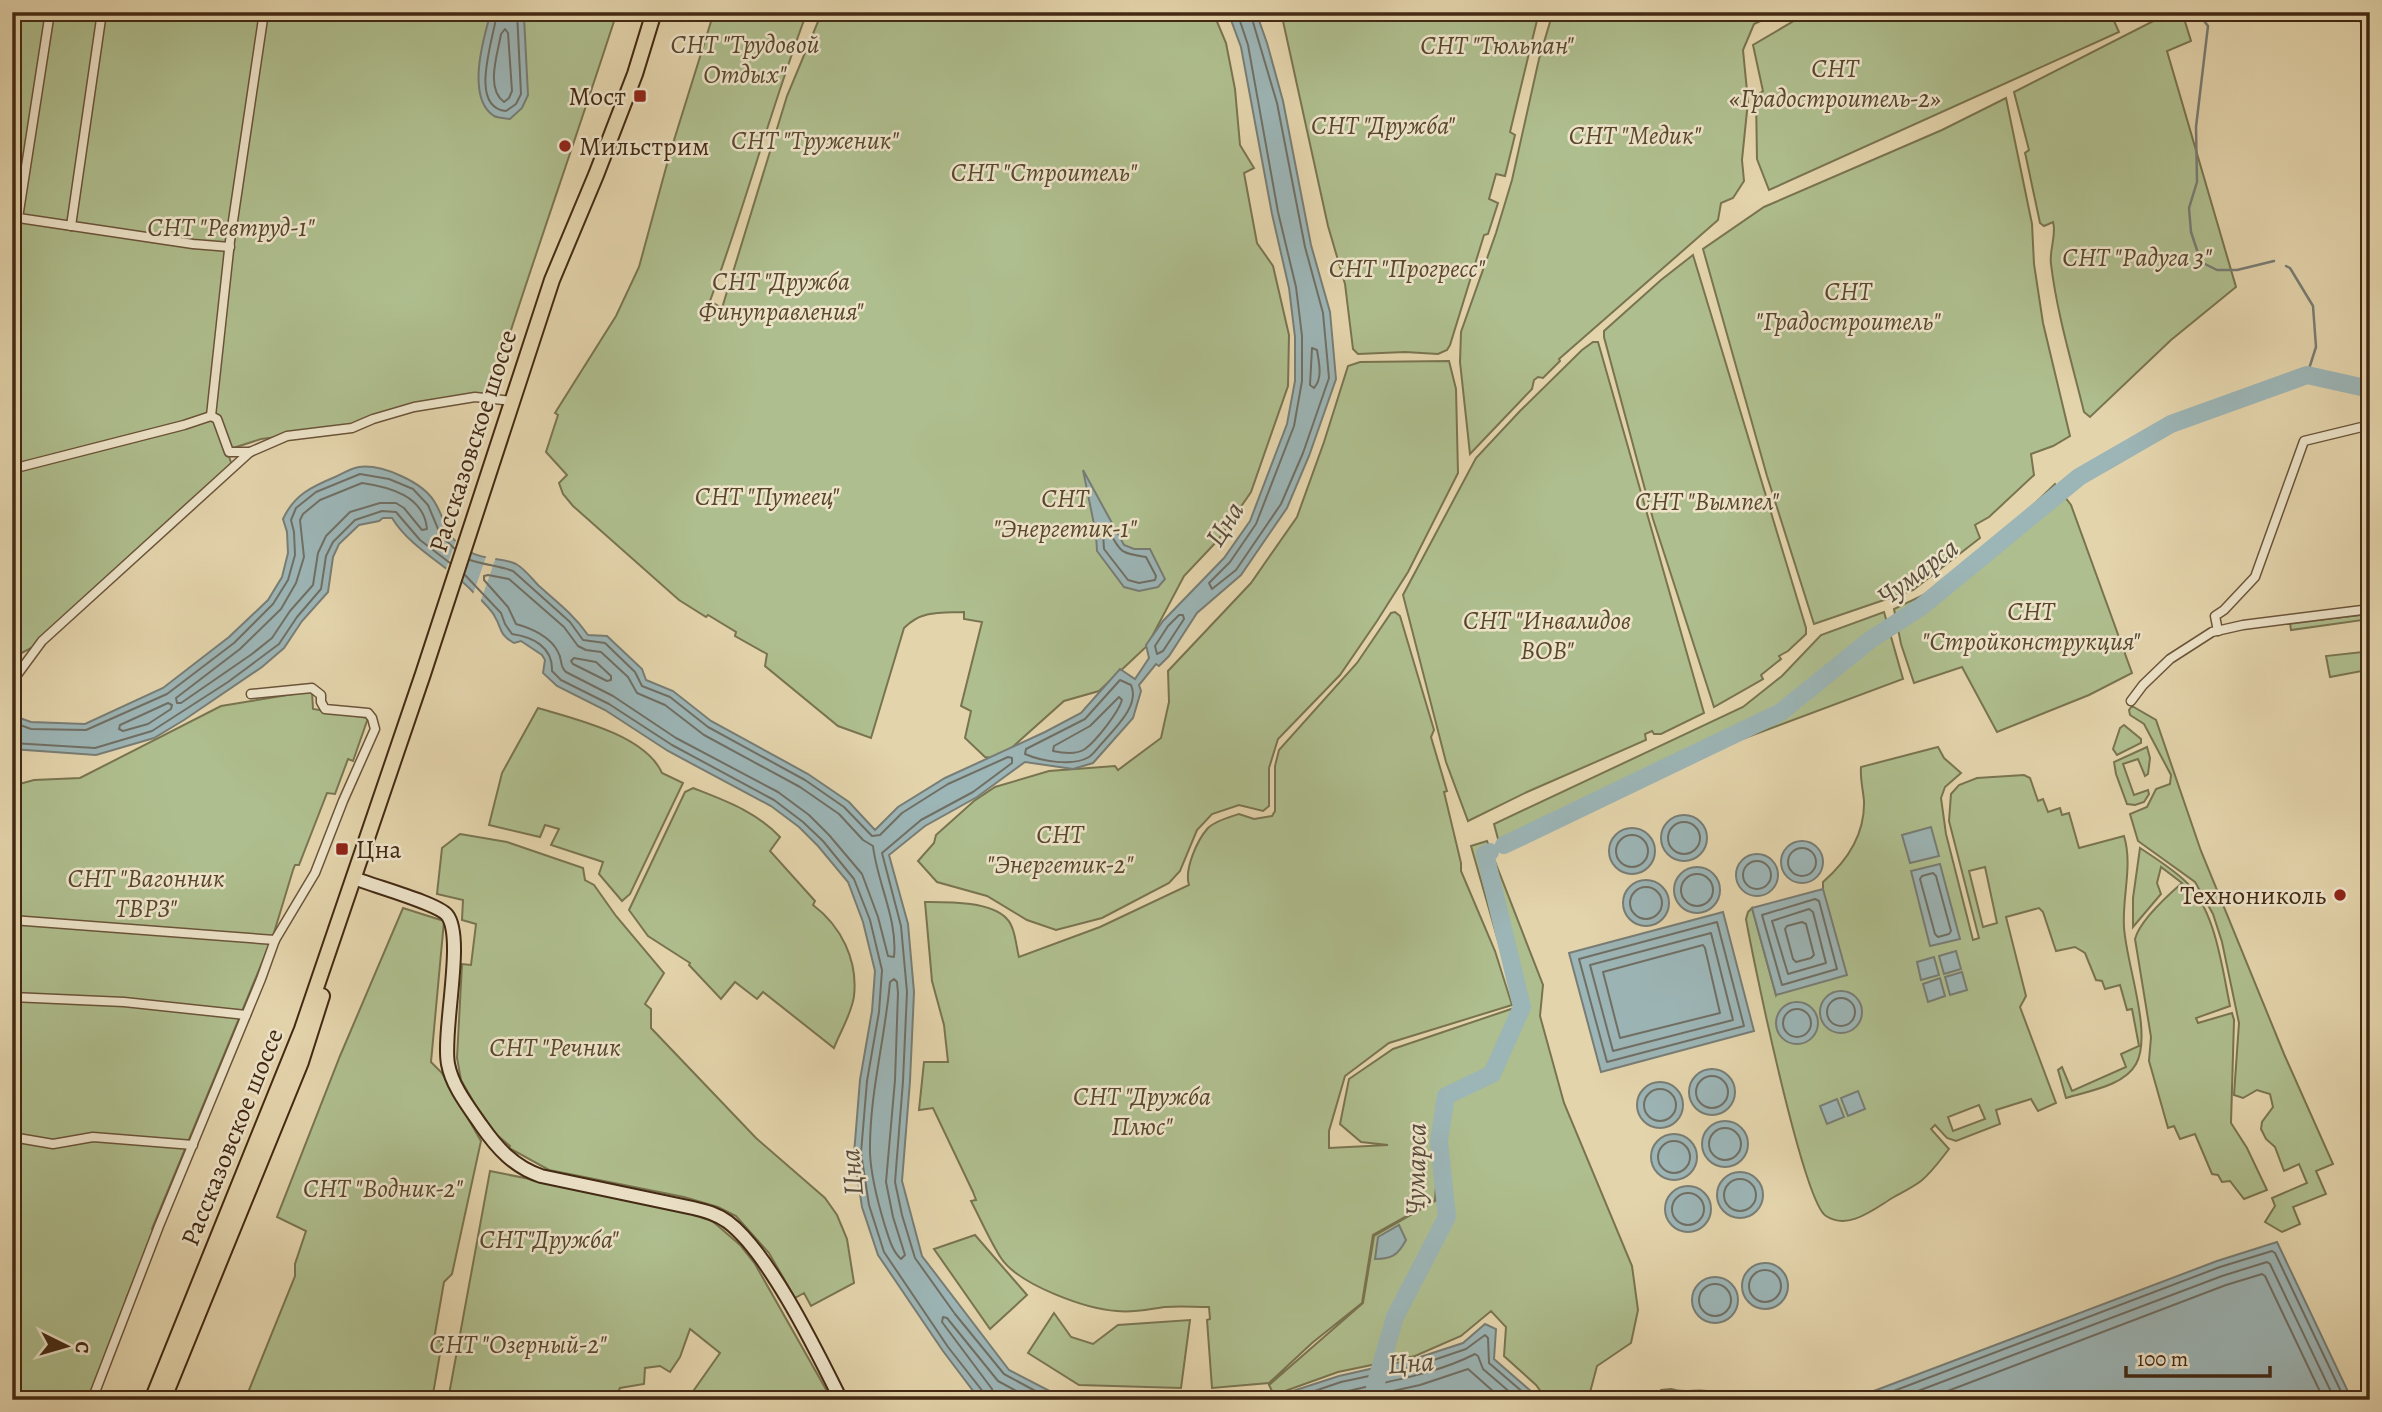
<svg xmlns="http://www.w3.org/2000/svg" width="2382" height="1412" font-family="Alegreya,serif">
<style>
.green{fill:#afbe8e;stroke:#797450;stroke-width:2;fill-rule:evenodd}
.water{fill:#9cb5b6;stroke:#787d75;stroke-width:2}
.pier{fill:#e4d4ac}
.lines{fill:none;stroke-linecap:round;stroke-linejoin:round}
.shore{stroke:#706f64;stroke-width:2}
.stream{stroke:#787d75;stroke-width:2.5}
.river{stroke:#9cb5b6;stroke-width:18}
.street-casing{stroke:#6b5439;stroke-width:11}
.secondary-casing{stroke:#432913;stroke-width:16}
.primary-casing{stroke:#432913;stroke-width:18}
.street{stroke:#ede3c9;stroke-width:8}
.secondary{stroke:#ede3c9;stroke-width:12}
.primary{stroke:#e4d4ac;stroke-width:14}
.poi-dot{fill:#8f2418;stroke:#ede3c9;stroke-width:2.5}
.labels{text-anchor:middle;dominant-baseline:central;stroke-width:5;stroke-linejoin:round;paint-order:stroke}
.park-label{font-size:26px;font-style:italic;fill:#59472c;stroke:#ede3c9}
.poi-label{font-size:26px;fill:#432913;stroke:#ede3c9;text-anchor:end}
.street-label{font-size:26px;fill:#432913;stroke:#ede3c9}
.water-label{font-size:28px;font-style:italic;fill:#594c3c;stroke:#ede3c9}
</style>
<rect width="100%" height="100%" fill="#e4d4ac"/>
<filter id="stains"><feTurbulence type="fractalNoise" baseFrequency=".00286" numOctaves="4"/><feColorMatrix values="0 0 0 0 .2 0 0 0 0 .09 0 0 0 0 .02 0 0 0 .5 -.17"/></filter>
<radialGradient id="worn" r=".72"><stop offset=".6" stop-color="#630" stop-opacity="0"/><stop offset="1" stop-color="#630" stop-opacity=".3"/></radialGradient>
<g class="green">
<path d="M 12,12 L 617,12 C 576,139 531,265 491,392 L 400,412 L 352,428 L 261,439 L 227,450 L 233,469 L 37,645 L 12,658 Z"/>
<path d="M 714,12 L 807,12 C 771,108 745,206 710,301 L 722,308 L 787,96 L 822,12 L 1213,12 L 1226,43 L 1235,89 L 1240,145 L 1254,168 L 1244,173 L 1257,243 L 1273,266 L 1289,335 L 1288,386 L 1251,492 L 1218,540 L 1184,576 L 1147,646 L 1099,691 L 1064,701 L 999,759 L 985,757 L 965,738 L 971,711 L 961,706 L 982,622 L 964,619 L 964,612 C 940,613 922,610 904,628 L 871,738 L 838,726 L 765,666 L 767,654 L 735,636 L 736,632 L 708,615 L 706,617 L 679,600 L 573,506 L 563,494 L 559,483 L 567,475 L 546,452 L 558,415 L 555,413 L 616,316 L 639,267 L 670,153 Z"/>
<path d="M 1281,12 L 1539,12 L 1510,132 L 1515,135 L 1505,176 L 1496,174 L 1489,199 L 1498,203 L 1488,234 L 1484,235 L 1450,345 L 1447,350 L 1438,354 L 1405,352 L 1358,354 L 1353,349 L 1345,284 L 1328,226 Z"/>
<path d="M 1553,12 L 1780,12 L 1754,24 L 1743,50 L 1748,101 L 1742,160 L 1744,181 L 1733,198 L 1721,203 L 1718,220 L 1559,359 L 1560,361 L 1543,378 L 1538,377 L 1534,380 L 1532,389 L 1470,454 L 1460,362 L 1461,332 L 1496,233 L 1512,180 L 1539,59 Z"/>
<path d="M 1809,12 L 2110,12 L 2119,32 L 1769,190 L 1757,159 L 1756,96 L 1763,91 L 1753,45 Z"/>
<path d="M 2171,12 L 2182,12 L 2191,41 L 2167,51 L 2236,287 L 2171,340 L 2090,417 L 2084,412 C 2072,363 2057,314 2051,264 C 2049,250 2057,235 2053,222 L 2044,226 L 2040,223 L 2026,157 L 2025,153 L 2029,150 L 2014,92 Z"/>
<path d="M 2006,98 L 2032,224 L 2034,264 L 2043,323 L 2070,436 L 2053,446 L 2031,454 L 2034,475 L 1989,517 L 1975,525 L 1980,538 L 1913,590 L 1814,624 L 1767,476 L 1703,249 L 1764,207 L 1942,130 Z"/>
<path d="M 1693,255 L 1806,628 L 1806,634 L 1788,651 L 1779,656 L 1781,659 L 1761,675 L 1763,679 L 1714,707 L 1653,519 L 1604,337 L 1604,331 L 1661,280 Z"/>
<path d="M 1593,342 L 1598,342 L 1704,713 L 1661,734 L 1654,734 L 1652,731 L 1645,734 L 1646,740 L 1527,792 L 1468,821 L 1446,762 L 1403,595 L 1476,458 L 1520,411 L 1582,350 Z"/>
<path d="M 1449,361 L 1456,389 L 1458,473 L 1408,572 L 1377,621 L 1340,675 L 1278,739 L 1269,768 L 1269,806 L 1263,811 L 1239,805 L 1212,814 L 1197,830 L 1180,871 L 1169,883 L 1102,918 L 1056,930 L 1027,920 L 987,896 L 937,882 L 918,861 L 934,843 L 936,835 L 974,801 L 995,787 L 1049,771 L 1115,766 L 1118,770 L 1161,738 L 1169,702 L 1168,671 L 1251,583 L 1297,517 L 1324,442 L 1348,366 L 1360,362 Z"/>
<path d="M 2055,484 L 2071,505 L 2132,673 L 2089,695 L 1997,732 L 1962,667 L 1914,683 L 1901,644 L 1894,609 L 1938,588 L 1980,556 Z"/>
<path d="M 1395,612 L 1400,616 L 1434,730 L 1431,737 L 1447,791 L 1444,792 L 1461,863 L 1461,871 L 1495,951 L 1512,1005 L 1389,1043 L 1345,1076 L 1329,1131 L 1329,1148 L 1388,1145 L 1361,1142 L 1340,1124 L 1349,1079 L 1393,1049 L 1517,1007 L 1471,846 L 1487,841 L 1543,985 L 1540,1016 L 1564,1103 L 1632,1266 L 1638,1310 L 1631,1343 L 1597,1366 L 1588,1400 L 1547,1400 L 1536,1385 L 1504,1356 L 1506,1327 L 1491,1311 L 1461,1336 L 1415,1356 L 1338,1372 L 1274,1395 L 1269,1385 L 1363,1303 L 1374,1236 L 1437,1200 L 1437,1171 L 1435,1200 L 1373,1235 L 1362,1303 L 1312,1343 L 1269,1383 L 1212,1388 L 1207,1320 L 1210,1319 L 1209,1307 C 1194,1307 1180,1306 1165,1307 C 1149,1309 1134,1313 1117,1311 C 1086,1309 1019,1285 1001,1258 C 990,1241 981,1220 971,1201 L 976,1200 L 973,1192 L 933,1108 L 919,1110 L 924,1062 L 948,1062 L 944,1025 L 932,981 L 925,902 C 947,902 991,901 1007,919 C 1015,927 1016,946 1019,957 L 1100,927 L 1189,885 C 1184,870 1197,840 1208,828 C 1215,821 1229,817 1239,814 L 1254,819 L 1272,816 L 1275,811 L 1275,766 L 1279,750 L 1357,663 L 1391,613 Z"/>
<path d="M 1884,612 L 1903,679 L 1718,748 L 1501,850 L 1494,824 L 1743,707 L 1782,676 L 1821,635 Z"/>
<path d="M 2370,614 L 2370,619 L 2291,630 L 2290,623 Z"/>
<path d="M 2362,652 L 2362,671 L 2330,677 L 2326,656 Z"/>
<path d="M 312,691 L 313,709 L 368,718 L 353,761 L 348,759 L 335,794 L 327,793 L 299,865 L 295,865 L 293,870 L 273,936 L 152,1229 L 155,1230 L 126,1299 L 130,1303 L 89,1400 L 12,1400 L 12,786 L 34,780 L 80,778 L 221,706 Z"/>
<path d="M 2132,706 L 2156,720 L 2201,851 L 2284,1054 L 2333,1164 L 2316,1171 L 2326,1194 L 2293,1207 L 2300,1224 L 2282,1232 L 2265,1222 L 2275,1206 L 2272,1198 L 2307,1183 L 2299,1164 L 2284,1171 L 2275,1147 L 2266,1139 L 2261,1129 L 2262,1122 L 2273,1107 L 2270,1094 L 2257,1090 L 2243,1098 L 2234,1095 L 2239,1023 L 2222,942 L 2213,914 L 2195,882 L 2138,841 L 2130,814 L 2147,807 L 2156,789 L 2170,784 L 2171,775 L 2144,724 L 2130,715 L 2129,710 Z"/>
<path d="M 538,708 C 575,719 645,735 662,773 L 683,783 L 630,894 L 622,901 L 599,874 L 603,862 L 551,845 L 559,829 L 545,825 L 540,837 L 489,825 L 502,773 Z"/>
<path d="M 2124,725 L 2141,739 L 2141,743 L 2117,755 L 2113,749 L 2120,728 Z"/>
<path d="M 1938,747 L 1944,758 L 1961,773 L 1945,787 L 1941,798 L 1946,834 L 1973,940 L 1979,938 L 1949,821 L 1951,794 L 1959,785 L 1977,778 L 2024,775 L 2030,778 L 2038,801 L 2043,799 L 2048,812 L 2060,808 L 2062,815 L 2069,813 L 2079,848 L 2124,836 C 2133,865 2122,897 2124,927 C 2126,964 2153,1033 2136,1064 C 2124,1086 2088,1091 2066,1098 L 2058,1070 L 2062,1067 L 2072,1091 L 2126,1067 L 2121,1054 L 2139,1046 L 2132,1009 L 2127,1010 L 2120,985 L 2105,989 L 2102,981 L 2096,980 L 2085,953 L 2075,947 L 2056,951 L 2043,912 L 2039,908 L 2006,917 L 2026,996 L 2020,1007 L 2056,1103 L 2038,1111 L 2031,1099 L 1996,1110 L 2000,1124 L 1956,1141 L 1947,1138 L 1935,1125 L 1931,1129 L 1949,1149 C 1941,1159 1932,1172 1921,1181 C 1913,1187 1903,1192 1894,1197 C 1875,1208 1849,1231 1826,1216 C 1803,1202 1753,959 1746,919 L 1748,912 L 1752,908 L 1776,995 L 1823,889 L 1823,882 C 1847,861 1865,834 1864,801 C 1863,789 1860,779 1861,767 ZM 1985,867 L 1997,923 L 1983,927 L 1969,871 ZM 1979,1105 L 1985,1119 L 1953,1131 L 1948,1117 Z"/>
<path d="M 2147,747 L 2150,758 L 2148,774 L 2145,776 L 2138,759 L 2123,764 L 2134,795 L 2148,790 L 2149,794 L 2144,802 L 2135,805 L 2127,804 L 2116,774 L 2114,762 Z"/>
<path d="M 693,788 C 726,801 755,811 780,837 L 770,851 L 815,901 L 813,905 C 841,926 858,960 854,996 C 852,1013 840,1032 834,1048 L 763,992 L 757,999 L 735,982 L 721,999 L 689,965 L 690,963 L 648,936 L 629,910 L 685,792 Z"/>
<path d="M 460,834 L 507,842 L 583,868 L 585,880 L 594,885 L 616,916 L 664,973 L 645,1004 L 651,1009 L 651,1028 L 756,1138 L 825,1198 L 837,1215 L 847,1239 L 854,1283 L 811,1306 L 804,1293 L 795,1298 L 769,1253 L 736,1216 L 718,1207 L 684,1197 L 549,1170 L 509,1148 L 510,1146 L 497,1135 L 476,1106 L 461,1080 L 457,1058 L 462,964 L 471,965 L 476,924 L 462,920 L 463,900 L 437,894 L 442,848 Z"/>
<path d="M 2140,848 C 2155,858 2171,868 2184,880 C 2215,907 2222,967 2230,1006 L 2196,1018 L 2198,1023 L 2232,1013 L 2234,1020 L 2231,1123 L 2247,1148 L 2267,1190 L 2244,1199 L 2230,1181 L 2222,1182 L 2218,1175 L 2212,1174 L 2195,1134 L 2180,1139 L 2174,1126 L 2168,1128 L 2149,1061 L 2151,1037 L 2135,939 C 2140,920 2167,896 2182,883 L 2161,867 L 2157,883 L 2161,894 L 2133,927 L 2133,898 Z"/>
<path d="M 403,908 L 444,921 L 431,1062 L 442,1073 L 481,1141 L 452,1274 L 444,1282 L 434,1339 L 442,1342 L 432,1400 L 245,1400 L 295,1276 L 295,1264 L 306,1231 L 277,1217 L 340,1056 Z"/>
<path d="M 490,1171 L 654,1204 L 710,1219 L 740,1245 L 755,1264 L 832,1400 L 687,1400 L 720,1353 L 690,1329 L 680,1357 L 670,1372 L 660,1366 L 645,1368 L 644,1384 L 620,1388 L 614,1400 L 448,1400 Z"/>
<path d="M 975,1235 L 1027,1295 L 990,1329 L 934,1249 Z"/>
<path d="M 1054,1313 L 1071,1337 L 1093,1344 L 1118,1325 L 1190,1320 L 1181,1388 L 1079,1385 L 1028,1353 Z"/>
<path d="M 1671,1389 C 1691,1396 1704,1382 1723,1400 L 1655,1400 L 1661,1390 Z"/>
</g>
<g class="water">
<path d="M 491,12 L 523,12 L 524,17 L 528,95 L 522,108 L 510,119 C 505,118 498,118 494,116 C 466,98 483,39 491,12 Z"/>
<path d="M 1228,12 L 1256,12 L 1267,43 L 1283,101 L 1311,245 L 1330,312 L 1336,379 L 1309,456 L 1287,508 L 1241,575 L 1197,613 L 1169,656 L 1159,666 L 1156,664 L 1139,685 L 1141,691 L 1133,718 L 1093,763 L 1073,769 L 1025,762 L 977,797 L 925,826 L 889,855 L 908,924 L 914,992 L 910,1081 L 902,1181 L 922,1256 L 1009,1370 L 1067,1400 L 980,1400 L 943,1351 L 878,1255 L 862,1207 L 854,1154 L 860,1080 L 872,1011 L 875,971 L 863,922 L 848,882 L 818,846 L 799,827 L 771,806 L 668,751 L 605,710 L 557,686 L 543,673 L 545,660 L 542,655 L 521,641 L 514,643 C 498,634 502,628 495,617 C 492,610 479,598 473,592 C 448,565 412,550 392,518 L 383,518 L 379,521 L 359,525 L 339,544 L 333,557 L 328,592 L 302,621 L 284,648 L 262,667 L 184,720 L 154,738 L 96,755 L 12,749 L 12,713 L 14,716 L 31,722 L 85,724 L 163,688 L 229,637 L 268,600 L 282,577 L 288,553 L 287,532 L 283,519 C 294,495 311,487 335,477 C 342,474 351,468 359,467 C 382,464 422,482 434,501 C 449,525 441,534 470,552 C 486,561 502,557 516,564 C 525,569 532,579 539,586 C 557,602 574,615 588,635 L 607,636 L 642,669 L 646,680 L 673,691 L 711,721 L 808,774 L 849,802 L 875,830 L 898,807 L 945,778 L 1045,732 L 1081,713 L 1120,669 L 1135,679 L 1149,658 L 1146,645 L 1163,621 L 1224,558 L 1250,521 L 1287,424 L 1295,381 L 1295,337 L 1289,288 L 1272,214 L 1241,47 Z"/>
<path d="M 1083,470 L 1124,545 L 1134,549 L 1150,549 L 1165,579 L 1158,587 L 1139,591 L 1124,587 L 1097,551 L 1096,534 Z"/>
<circle cx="1684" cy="838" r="23"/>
<path d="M 1931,827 L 1939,856 L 1910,863 L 1902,835 Z"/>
<circle cx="1632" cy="851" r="23"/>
<circle cx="1802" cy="862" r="21"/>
<circle cx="1757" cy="875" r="21"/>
<path d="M 1940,864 L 1960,939 L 1930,946 L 1911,871 Z"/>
<circle cx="1697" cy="890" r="23"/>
<circle cx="1646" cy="903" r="23"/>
<path d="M 1823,889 L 1847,975 L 1776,995 L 1752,908 Z"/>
<path d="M 1723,912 L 1754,1031 L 1601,1072 L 1569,953 Z"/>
<path d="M 1956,951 L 1961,969 L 1944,974 L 1939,956 Z"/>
<path d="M 1934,957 L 1939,975 L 1921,980 L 1917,962 Z"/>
<path d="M 1962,972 L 1967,990 L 1950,995 L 1945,977 Z"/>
<path d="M 1940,978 L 1945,996 L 1928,1002 L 1923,984 Z"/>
<circle cx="1841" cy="1012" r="21"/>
<circle cx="1797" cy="1023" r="21"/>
<circle cx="1712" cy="1092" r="23"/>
<circle cx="1660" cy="1105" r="23"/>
<path d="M 1858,1091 L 1865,1109 L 1848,1116 L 1841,1098 Z"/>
<path d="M 1837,1099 L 1844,1117 L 1827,1124 L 1820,1106 Z"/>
<circle cx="1725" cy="1144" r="23"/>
<circle cx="1674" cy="1157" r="23"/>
<circle cx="1740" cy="1195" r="23"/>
<circle cx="1688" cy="1209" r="23"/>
<path d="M 1399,1225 L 1406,1240 C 1398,1255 1392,1259 1375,1259 L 1378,1237 Z"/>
<path d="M 2277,1242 L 2352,1400 L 1850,1400 L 2217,1261 Z"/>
<circle cx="1765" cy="1286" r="23"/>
<circle cx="1715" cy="1300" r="23"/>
<path d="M 1485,1324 L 1496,1329 L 1494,1359 L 1541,1400 L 1265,1400 L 1339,1376 L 1414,1359 L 1463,1343 Z"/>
</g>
<g class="pier">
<path d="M 457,537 L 473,549 L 461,586 L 445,572 Z"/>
<path d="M 487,554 L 496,557 L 479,606 L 472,597 Z"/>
</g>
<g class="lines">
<g class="shore">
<path d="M 497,12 C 495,35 467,107 506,111 L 516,104 L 521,94 L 517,12"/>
<path d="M 1237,12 L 1248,45 L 1278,212 L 1296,287 L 1302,336 L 1302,381 L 1294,426 L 1256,524 L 1230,562 L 1209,583 L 1212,589 L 1236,570 L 1281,504 L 1303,453 L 1329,378 L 1323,313 L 1305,247 L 1277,103 L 1250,12"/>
<path d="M 505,29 L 508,33 L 512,91 L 509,98 L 504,102 C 485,88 498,53 501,34 Z"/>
<path d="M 1312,348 L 1317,350 C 1319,363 1323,378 1314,388 L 1310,385 Z"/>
<path d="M 362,483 C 390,487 424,496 427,529 L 422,530 L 404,508 L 396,503 L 380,503 L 350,512 L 326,536 L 318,553 L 313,585 L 290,611 L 272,638 L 252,654 L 181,703 L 177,703 L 176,698 L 240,649 L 281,609 L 296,583 L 304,557 L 300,520 L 303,514 L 320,500 Z"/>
<path d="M 1106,530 L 1109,531 C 1121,554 1122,553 1146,557 L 1156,576 L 1155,580 L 1139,583 L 1128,580 L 1104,549 L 1103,533 Z"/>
<path d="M 470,560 C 485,565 500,566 513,571 L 570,622 L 583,640 L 605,643 L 635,672 L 642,686 L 670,697 L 708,727 L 805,780 L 844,807 L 872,836 L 880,835 L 902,813 L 948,784 L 1008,757 L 1012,758 L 1012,763 L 973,792 L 921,820 L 882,853 L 901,926 L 907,992 L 903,1081 L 895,1182 L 902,1215 L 915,1258 L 955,1314 L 1004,1374 L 1052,1400"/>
<path d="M 465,575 L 501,613 L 505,624 L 512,634 C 533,637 553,647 552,671 L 561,680 L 609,704 L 672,745 L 774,800 L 803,822 L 823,841 L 854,879 L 870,920 L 882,970 L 879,1012 L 867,1081 L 861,1153 L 869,1205 L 884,1252 L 948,1347 L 984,1393 L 985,1400"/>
<path d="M 488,575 L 509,579 L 564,627 L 578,646 L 586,650 L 601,652 L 628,677 L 637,693 L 665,705 L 704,735 L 800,787 L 839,814 L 863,840 L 873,846 C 877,882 898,920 894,957 L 888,956 L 878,917 L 862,874 L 829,835 L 809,815 L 778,792 L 676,738 L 613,696 L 566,672 C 559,666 563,660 558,652 C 551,637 531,628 516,624 L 508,607 L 484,580 L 484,576 Z"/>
<path d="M 1179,615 L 1183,615 L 1184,619 L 1163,651 L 1157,654 L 1155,646 L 1168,626 Z"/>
<path d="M 574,658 L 596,662 L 611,676 L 611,680 L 607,681 L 573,664 L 571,661 Z"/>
<path d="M 1120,680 L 1131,685 C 1140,705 1116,727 1104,741 C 1099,746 1094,754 1089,757 C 1072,767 1041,761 1025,754 L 1026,749 L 1085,719 Z"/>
<path d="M 1119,697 L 1122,700 C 1118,713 1096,741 1085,749 C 1076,755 1062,753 1053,751 L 1054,746 L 1090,726 Z"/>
<path d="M 168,703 L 172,705 L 171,709 L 148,724 L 123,731 L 119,729 L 120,725 Z"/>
<path d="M 12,722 L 31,729 L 86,730 L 167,694 L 234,643 L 273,604 L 288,580 L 295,555 L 294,532 L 291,520 L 296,508 L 316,492 L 360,474 L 389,479 L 413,489 L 428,505 L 441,536 L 455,549"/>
<path d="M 12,743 L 95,748 L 152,731 L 228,682 L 279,644 L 297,617 L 321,589 L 326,556 L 333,542 L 355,520 L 382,511 L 396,512 L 420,540 L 450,563"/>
<circle cx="1684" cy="838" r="16"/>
<circle cx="1632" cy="851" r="16"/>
<circle cx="1802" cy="862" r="14"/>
<circle cx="1757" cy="875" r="14"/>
<path d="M 1933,873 L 1936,876 L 1951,931 L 1949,934 L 1938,937 L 1935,934 L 1920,879 L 1922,876 Z"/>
<circle cx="1697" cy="890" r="16"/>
<circle cx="1646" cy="903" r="16"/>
<path d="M 1815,899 L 1819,901 L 1837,969 L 1782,985 L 1762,915 Z"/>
<path d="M 1809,909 L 1813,912 L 1826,963 L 1788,974 L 1772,921 Z"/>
<path d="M 1717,922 L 1744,1026 L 1607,1062 L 1579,959 Z"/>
<path d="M 1802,922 L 1806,924 L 1814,955 L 1811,958 L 1796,962 L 1793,959 L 1785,929 L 1787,926 Z"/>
<path d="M 1711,933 L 1733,1020 L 1613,1051 L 1590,965 Z"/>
<path d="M 1703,945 L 1705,948 L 1720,1013 L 1620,1038 L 1603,972 Z"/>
<path d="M 894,979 L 897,982 L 898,993 L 895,1080 L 886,1182 L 893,1217 L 905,1255 L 901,1259 C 892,1251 889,1238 885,1226 C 878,1203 871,1177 870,1153 C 869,1096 885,1039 890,982 Z"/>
<circle cx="1841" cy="1012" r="14"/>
<circle cx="1797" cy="1023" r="14"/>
<circle cx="1712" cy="1092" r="16"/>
<circle cx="1660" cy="1105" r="16"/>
<circle cx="1725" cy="1144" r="16"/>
<circle cx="1674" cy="1157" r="16"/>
<circle cx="1740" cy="1195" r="16"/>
<circle cx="1688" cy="1209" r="16"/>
<circle cx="1765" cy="1286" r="16"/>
<circle cx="1715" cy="1300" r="16"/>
<path d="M 994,1400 L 992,1389 L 942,1322 L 943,1317 L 947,1318 L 998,1381 L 1033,1400"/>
<path d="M 1288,1400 L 1341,1382 L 1416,1366 L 1466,1349 L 1485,1335 L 1488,1338 L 1489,1363 L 1532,1400"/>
<path d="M 1316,1400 C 1368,1383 1426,1379 1475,1354 L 1478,1356 L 1483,1369 L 1519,1400"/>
<path d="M 1352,1400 L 1420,1385 L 1468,1369 L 1503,1400"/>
<path d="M 1870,1400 L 2220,1267 L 2272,1251 L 2275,1253 L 2345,1400"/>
<path d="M 1894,1400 L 2222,1276 L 2267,1262 L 2270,1264 L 2335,1400"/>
<path d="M 1924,1400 L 2226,1285 L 2262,1274 L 2265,1276 L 2324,1400"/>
</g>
<g class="stream">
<path d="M 2197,12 L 2208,26 L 2196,127 L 2197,182 L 2189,208 L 2191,232 L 2201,262 L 2217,270 L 2237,270 L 2274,261"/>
<path d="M 2286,266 L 2290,268 L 2313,306 L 2316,347 L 2307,375"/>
</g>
<g class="river">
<path d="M 1504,845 L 1781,712 L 1870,640 L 1921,607 L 2079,477 L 2171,424 L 2307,375 L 2370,389"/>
<path d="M 1375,1386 L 1395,1317 L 1447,1217 L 1439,1141 L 1446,1096 L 1492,1074 L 1522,1007 L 1485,854 L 1490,852"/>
</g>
<g class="street-casing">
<g id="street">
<path d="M 12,217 L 193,244 L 230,247"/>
<path d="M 18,218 L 50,12"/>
<path d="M 71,226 L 102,12"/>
<path d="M 211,416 L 230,241 L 264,12"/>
<path d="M 12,469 L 184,425 L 211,416 L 217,419 L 229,452 L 250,452"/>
<path d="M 2218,631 L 2215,616 L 2224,610 L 2255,577 L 2304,441 L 2370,425"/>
<path d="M 12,676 L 17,675 L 42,641 L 250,452 L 287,436 L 352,428 L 373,419 L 414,407 L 475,397 L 512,401"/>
<path d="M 2131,701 L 2143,685 L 2170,659 L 2212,632 L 2243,625 L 2370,609"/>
<path d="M 12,920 L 275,940"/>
<path d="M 12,997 L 124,1002 L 246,1015"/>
<path d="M 12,1137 L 53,1144 L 93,1137 L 193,1145"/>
<path d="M 92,1400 L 159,1226 L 261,979 L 275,940 L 315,873 L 343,801 L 375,729 L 372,718 L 368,713 L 325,709 L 321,702 L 321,695 L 312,688 L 251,694"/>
</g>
</g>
<g class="secondary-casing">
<g id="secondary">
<path d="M 2364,12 L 2370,26"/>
<path d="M 354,878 C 373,886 437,903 447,915 C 465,937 442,1031 448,1064 C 452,1086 468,1106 481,1125 C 497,1148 514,1167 541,1176 L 693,1208 C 706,1211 717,1214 728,1222 C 769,1253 817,1352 841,1400"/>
</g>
</g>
<g class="primary-casing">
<g id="primary">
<path d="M 152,1400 L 302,1029 L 423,674 L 552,280 L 596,175 L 635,74 L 654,12"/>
<path d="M 163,1400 L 301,1062 L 322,996"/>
</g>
</g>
<use href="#street" class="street"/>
<use href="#secondary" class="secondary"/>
<use href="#primary" class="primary"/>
</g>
<g class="poi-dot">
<rect x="633" y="89" width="14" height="14" rx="3.5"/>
<circle cx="565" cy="146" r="7"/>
<rect x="335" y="842" width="14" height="14" rx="3.5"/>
<circle cx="2340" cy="895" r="7"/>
</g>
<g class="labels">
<g class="park-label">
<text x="745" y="44">СНТ "Трудовой<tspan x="745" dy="30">Отдых"</tspan></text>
<text x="1497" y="45">СНТ "Тюльпан"</text>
<text x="1835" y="68">СНТ<tspan x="1835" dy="30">«Градостроитель-2»</tspan></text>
<text x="1383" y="125">СНТ "Дружба"</text>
<text x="1635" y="135">СНТ "Медик"</text>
<text x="815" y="140">СНТ "Труженик"</text>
<text x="1044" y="172">СНТ "Строитель"</text>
<text x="231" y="227">СНТ "Ревтруд-1"</text>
<text x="2137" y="257">СНТ "Радуга 3"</text>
<text x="1407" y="268">СНТ "Прогресс"</text>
<text x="781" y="281">СНТ "Дружба<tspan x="781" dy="30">Финуправления"</tspan></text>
<text x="1848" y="291">СНТ<tspan x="1848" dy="30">"Градостроитель"</tspan></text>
<text x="767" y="496">СНТ "Путеец"</text>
<text x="1065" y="498">СНТ<tspan x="1065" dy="30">"Энергетик-1"</tspan></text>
<text x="1707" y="501">СНТ "Вымпел"</text>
<text x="2031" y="611">СНТ<tspan x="2031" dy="30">"Стройконструкция"</tspan></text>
<text x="1547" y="620">СНТ "Инвалидов<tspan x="1547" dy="30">ВОВ"</tspan></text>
<text x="1060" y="834">СНТ<tspan x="1060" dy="30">"Энергетик-2"</tspan></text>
<text x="146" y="878">СНТ "Вагонник<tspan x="146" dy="30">ТВРЗ"</tspan></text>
<text x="555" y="1047">СНТ "Речник</text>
<text x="1142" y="1096">СНТ "Дружба<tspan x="1142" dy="30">Плюс"</tspan></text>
<text x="383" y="1188">СНТ "Водник-2"</text>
<text x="549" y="1239">СНТ"Дружба"</text>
<text x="518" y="1344">СНТ "Озерный-2"</text>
</g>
<g class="poi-label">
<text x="626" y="96">Мост</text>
<text x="579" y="146" text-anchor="start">Мильстрим</text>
<text x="356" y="849" text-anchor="start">Цна</text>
<text x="2326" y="895">Технониколь</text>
</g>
<g class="street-label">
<text transform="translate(473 441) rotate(-72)">Рассказовское шоссе</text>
<text transform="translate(232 1137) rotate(-68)">Рассказовское шоссе</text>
</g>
<g class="water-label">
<text transform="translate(1225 524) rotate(-58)">Цна</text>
<text transform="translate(1918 572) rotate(-37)">Чумарса</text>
<text transform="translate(1416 1169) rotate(-89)">Чумарса</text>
<text transform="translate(852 1172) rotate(-95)">Цна</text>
<text transform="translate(1411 1363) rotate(-4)">Цна</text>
</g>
</g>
<rect width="2382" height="1412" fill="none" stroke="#e4d4ac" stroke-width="42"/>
<rect x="14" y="14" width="2354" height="1384" fill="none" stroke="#432913" stroke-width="3.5"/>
<rect x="21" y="21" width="2340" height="1370" fill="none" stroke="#432913" stroke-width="2"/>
<g transform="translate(66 1346) rotate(95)" stroke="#ede3c9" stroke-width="5" paint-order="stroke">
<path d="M0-5L12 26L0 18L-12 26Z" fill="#432913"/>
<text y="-10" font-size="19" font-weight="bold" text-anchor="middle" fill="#432913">С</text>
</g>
<path d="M2126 1366v10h144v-10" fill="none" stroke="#432913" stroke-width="3.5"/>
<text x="2137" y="1366" font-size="21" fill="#432913" stroke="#ede3c9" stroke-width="5" paint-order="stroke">100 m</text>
<rect width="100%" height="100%" filter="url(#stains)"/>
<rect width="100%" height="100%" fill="url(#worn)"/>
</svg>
